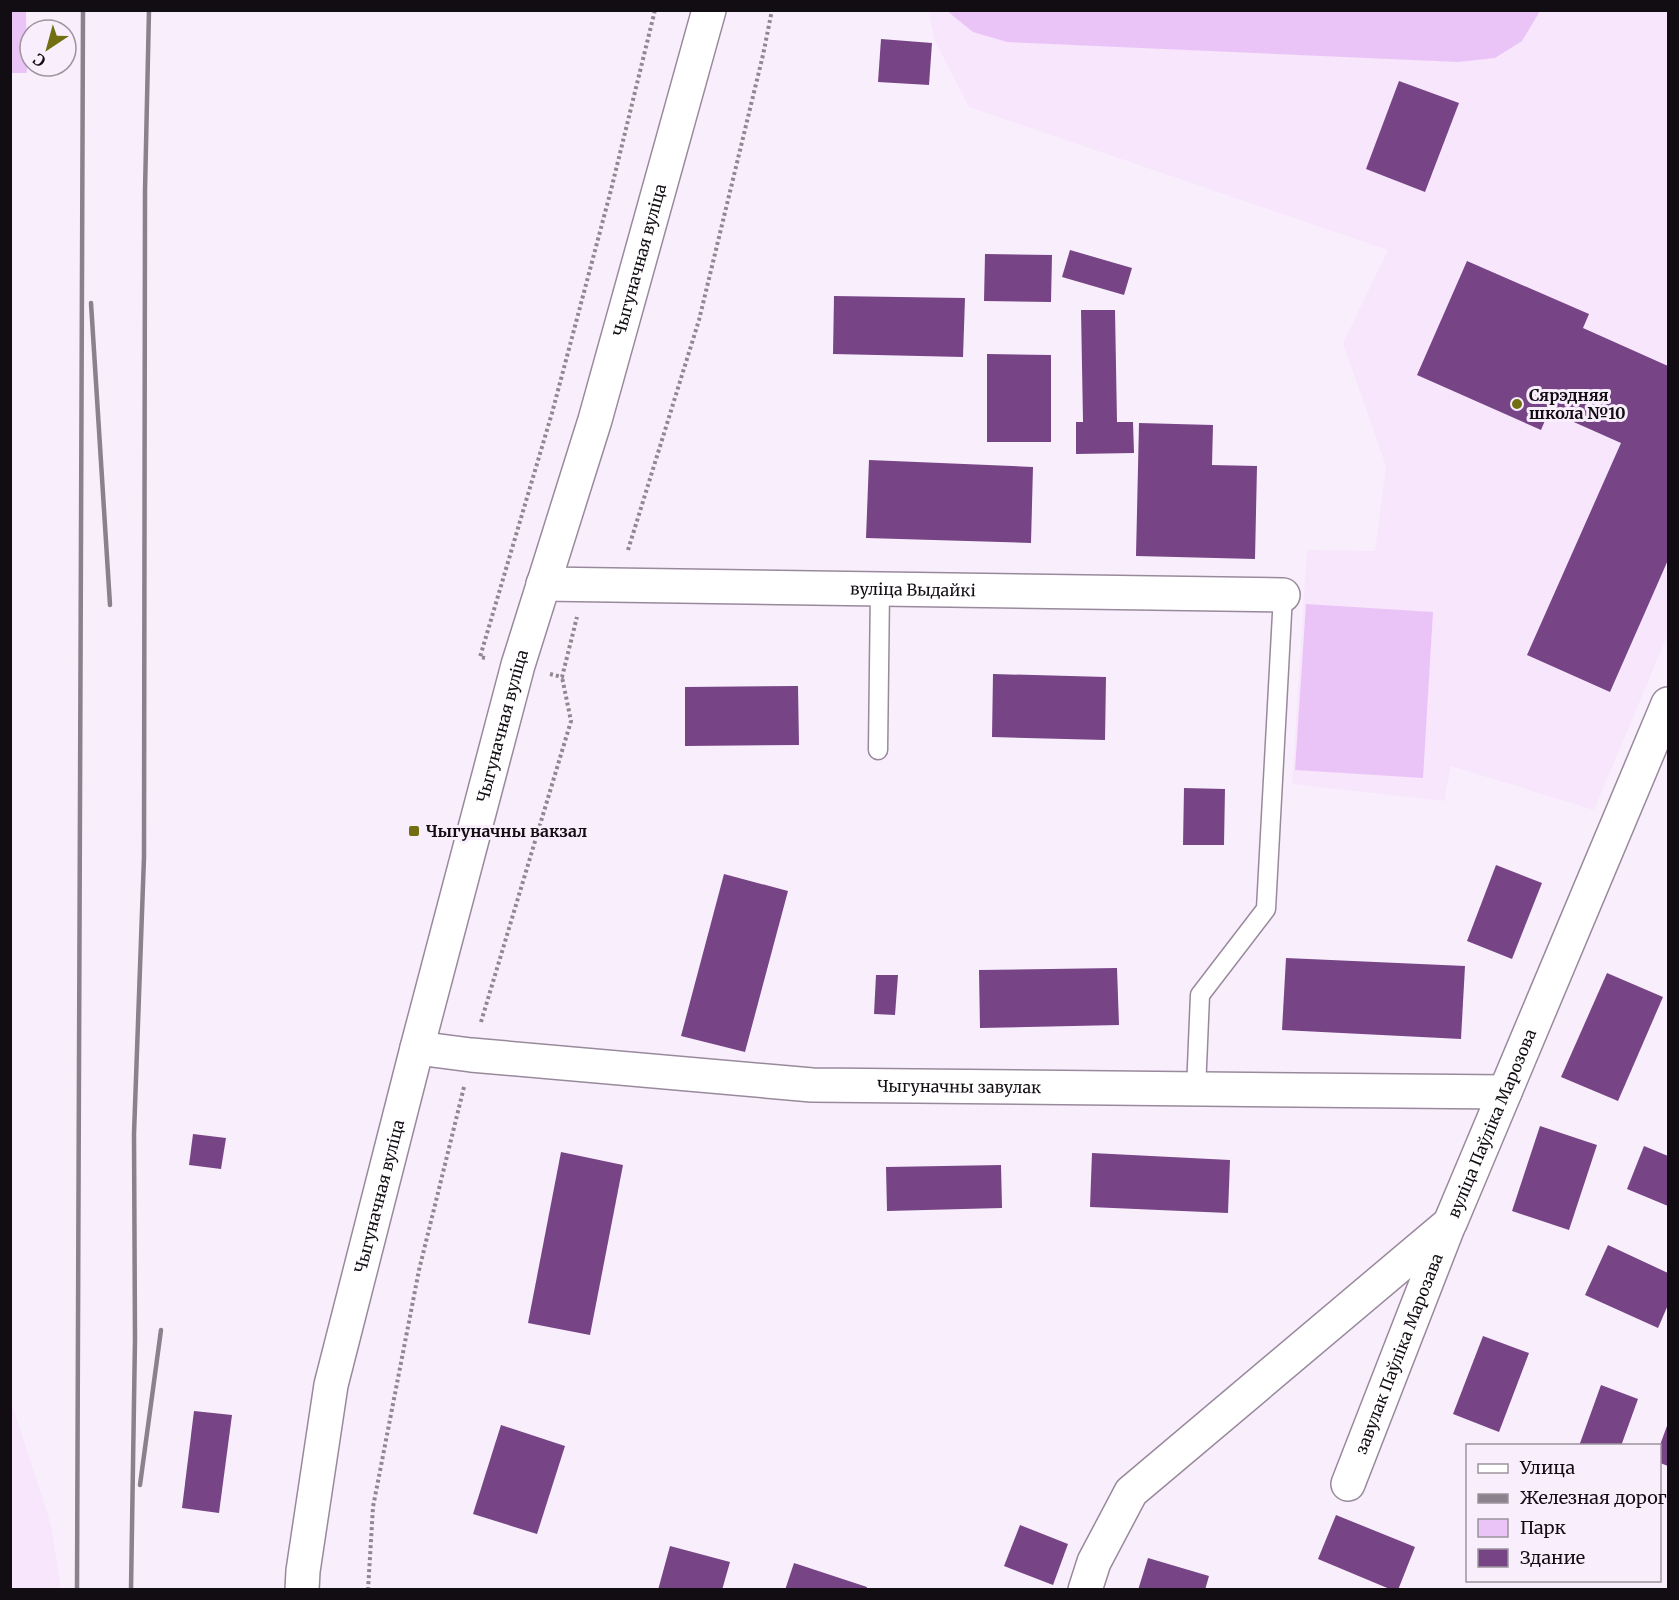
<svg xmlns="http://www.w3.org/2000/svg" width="1679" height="1600" font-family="Merriweather,serif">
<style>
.built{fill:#f7e6fc}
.green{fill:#ebc4f7}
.building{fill:#774586}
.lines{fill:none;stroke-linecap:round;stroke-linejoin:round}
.lane-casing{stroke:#99899d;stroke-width:21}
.street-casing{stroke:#99899d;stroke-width:36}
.secondary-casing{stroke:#99899d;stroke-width:36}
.path{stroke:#8f8792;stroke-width:4;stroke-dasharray:3 3;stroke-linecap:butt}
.lane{stroke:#fff;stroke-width:18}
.street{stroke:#fff;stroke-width:33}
.secondary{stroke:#fff;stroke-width:33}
.rail{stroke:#89818b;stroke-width:4.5}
.poi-dot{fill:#716f11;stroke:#f9effc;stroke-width:2}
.labels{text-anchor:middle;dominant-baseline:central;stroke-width:6;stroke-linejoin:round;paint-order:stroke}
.street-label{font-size:16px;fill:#120c13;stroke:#f9effc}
.poi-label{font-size:16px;font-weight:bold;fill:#120c13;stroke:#f9effc;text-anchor:start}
</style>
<rect width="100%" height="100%" fill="#f9effc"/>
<g class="built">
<path d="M 928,11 L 1668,11 L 1668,634 L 1594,810 L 1451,766 L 1444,801 L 1292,784 L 1307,550 L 1375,551 L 1386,466 L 1343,343 L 1388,250 L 969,107 L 935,41 Z"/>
<path d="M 10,1398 L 51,1525 L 61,1589 L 11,1589 Z"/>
</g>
<g class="green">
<path d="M 10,11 L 26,11 L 27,73 L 11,73 Z"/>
<path d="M 947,11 L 1540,11 L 1522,41 L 1495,58 L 1458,62 L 1007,42 L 973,32 Z"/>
<path d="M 1306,604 L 1433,612 L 1423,778 L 1295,770 Z"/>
</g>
<g class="building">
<path d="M 881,39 L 932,43 L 929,85 L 878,82 Z"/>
<path d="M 1399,81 L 1459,103 L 1425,192 L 1366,169 Z"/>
<path d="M 1070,250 L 1132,268 L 1124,295 L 1062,277 Z"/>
<path d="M 985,254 L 1052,255 L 1051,302 L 984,301 Z"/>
<path d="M 1467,261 L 1589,314 L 1583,328 L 1668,366 L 1668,560 L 1610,692 L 1527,655 L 1621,443 L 1549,411 L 1541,430 L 1417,375 Z"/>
<path d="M 834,296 L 965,298 L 963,357 L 833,354 Z"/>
<path d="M 1081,310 L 1115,310 L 1117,422 L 1133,422 L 1134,453 L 1076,454 L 1076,422 L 1083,422 Z"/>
<path d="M 987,354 L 1051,355 L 1051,442 L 987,442 Z"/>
<path d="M 1139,423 L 1213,425 L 1212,465 L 1257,466 L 1255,559 L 1136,556 Z"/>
<path d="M 869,460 L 1033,467 L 1031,543 L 866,538 Z"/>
<path d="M 993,674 L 1106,677 L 1105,740 L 992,737 Z"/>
<path d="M 798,686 L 799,745 L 685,746 L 685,687 Z"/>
<path d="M 1184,788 L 1225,789 L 1224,845 L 1183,845 Z"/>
<path d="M 1496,865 L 1542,883 L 1512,959 L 1467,941 Z"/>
<path d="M 724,874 L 788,891 L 745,1052 L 681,1036 Z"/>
<path d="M 1286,958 L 1465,966 L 1461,1039 L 1282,1030 Z"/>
<path d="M 1117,968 L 1119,1025 L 980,1028 L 979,970 Z"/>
<path d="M 1607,973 L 1663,997 L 1618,1101 L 1561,1077 Z"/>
<path d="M 876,975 L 898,975 L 895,1015 L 874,1014 Z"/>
<path d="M 1540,1126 L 1597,1145 L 1569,1230 L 1512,1211 Z"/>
<path d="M 193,1134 L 226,1138 L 221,1169 L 189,1165 Z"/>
<path d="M 1644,1146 L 1668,1156 L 1668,1206 L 1627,1189 Z"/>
<path d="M 561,1152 L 623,1165 L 590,1335 L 528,1323 Z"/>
<path d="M 1092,1153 L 1230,1160 L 1228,1213 L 1090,1207 Z"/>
<path d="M 1001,1165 L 1002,1208 L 887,1211 L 886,1167 Z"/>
<path d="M 1608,1245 L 1668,1273 L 1668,1305 L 1658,1328 L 1585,1295 Z"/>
<path d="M 1483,1336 L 1529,1353 L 1499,1432 L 1453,1414 Z"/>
<path d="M 1601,1385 L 1638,1399 L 1621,1446 L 1579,1446 Z"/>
<path d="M 194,1411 L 232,1415 L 219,1513 L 182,1508 Z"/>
<path d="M 1668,1423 L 1668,1466 L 1660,1463 L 1660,1445 Z"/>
<path d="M 501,1425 L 565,1446 L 537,1534 L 473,1514 Z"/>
<path d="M 1336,1515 L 1415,1547 L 1398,1590 L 1392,1590 L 1318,1559 Z"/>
<path d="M 1020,1525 L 1068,1544 L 1053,1585 L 1004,1566 Z"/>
<path d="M 670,1546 L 730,1562 L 722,1590 L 658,1590 Z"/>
<path d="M 1148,1558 L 1209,1576 L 1205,1590 L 1138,1590 Z"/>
<path d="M 794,1563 L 867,1587 L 866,1590 L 785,1590 Z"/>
</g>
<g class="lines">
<g class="lane-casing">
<g id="lane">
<path d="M 878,750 L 880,589"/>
<path d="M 1196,1090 L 1200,995 L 1266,909 L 1283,595"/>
</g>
</g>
<g class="street-casing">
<g id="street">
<path id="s1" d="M 543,584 L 1283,595"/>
<path id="s2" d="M 417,1048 L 471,1055 L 812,1085 L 1505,1092"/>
<path id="s3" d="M 1348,1484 L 1448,1227"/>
<path id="s4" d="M 1085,1590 L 1094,1562 L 1131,1492 L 1450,1223 L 1668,704"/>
</g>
</g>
<g class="secondary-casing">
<g id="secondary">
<path id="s5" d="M 302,1590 L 303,1571 L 331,1385 L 417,1048 L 518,665 L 595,420 L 709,10"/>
</g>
</g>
<g class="path">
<path d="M 628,550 L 699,320 L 763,55 L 772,10"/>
<path d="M 485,658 L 480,657 L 552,413 L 611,190 L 655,10"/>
<path d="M 550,674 L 562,677 L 577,617"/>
<path d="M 481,1022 L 571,721 L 562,677"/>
<path d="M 368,1590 L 373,1507 L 419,1270 L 464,1087"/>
</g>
<use href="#lane" class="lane"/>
<use href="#street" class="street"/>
<use href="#secondary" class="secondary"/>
<g class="rail">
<path d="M 91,303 L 110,605"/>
<path d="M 140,1485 L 161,1330"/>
<path d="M 77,1590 L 83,10"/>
<path d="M 131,1590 L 135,1339 L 134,1134 L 144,857 L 145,191 L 149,10"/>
</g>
</g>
<g class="poi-dot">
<circle cx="1517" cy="404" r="6"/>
<rect x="408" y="825" width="12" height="12" rx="3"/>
</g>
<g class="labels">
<g class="street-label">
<text stroke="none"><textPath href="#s5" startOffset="1374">Чыгуначная вуліца</textPath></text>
<text stroke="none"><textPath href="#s1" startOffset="370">вуліца Выдайкі</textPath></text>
<text stroke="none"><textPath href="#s5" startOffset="888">Чыгуначная вуліца</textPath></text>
<text stroke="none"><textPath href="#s2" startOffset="544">Чыгуначны завулак</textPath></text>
<text stroke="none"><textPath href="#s4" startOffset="634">вуліца Паўліка Марозова</textPath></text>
<text stroke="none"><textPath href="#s5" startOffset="402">Чыгуначная вуліца</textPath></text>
<text stroke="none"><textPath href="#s3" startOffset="140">завулак Паўліка Марозава</textPath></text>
</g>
<g class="poi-label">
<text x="1529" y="395">Сярэдняя<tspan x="1529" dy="18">школа №10</tspan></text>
<text x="426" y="831">Чыгуначны вакзал</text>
</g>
</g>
<rect width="1679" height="1600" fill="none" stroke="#120c13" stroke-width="24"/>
<rect x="1466" y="1444" width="195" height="138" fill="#f9effc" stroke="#9d949f" stroke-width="1.5"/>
<rect x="1478" y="1464" width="30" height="9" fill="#ffffff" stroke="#9d949f" stroke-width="1.5"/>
<text x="1520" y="1474" font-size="18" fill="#120c13">Улица</text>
<rect x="1478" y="1494" width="30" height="9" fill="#89818b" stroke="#9d949f" stroke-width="1.5"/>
<text x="1520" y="1504" font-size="18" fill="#120c13">Железная дорога</text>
<rect x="1478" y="1519" width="30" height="18" fill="#ebc4f7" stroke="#9d949f" stroke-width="1.5"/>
<text x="1520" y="1534" font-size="18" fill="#120c13">Парк</text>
<rect x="1478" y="1549" width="30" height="18" fill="#774586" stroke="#9d949f" stroke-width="1.5"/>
<text x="1520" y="1564" font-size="18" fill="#120c13">Здание</text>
<g transform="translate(48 48) rotate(216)"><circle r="28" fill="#f9effc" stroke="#9d949f" stroke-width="1.5"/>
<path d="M0-4.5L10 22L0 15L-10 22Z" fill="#716f11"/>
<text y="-9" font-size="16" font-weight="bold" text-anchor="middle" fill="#120c13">С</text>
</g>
</svg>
